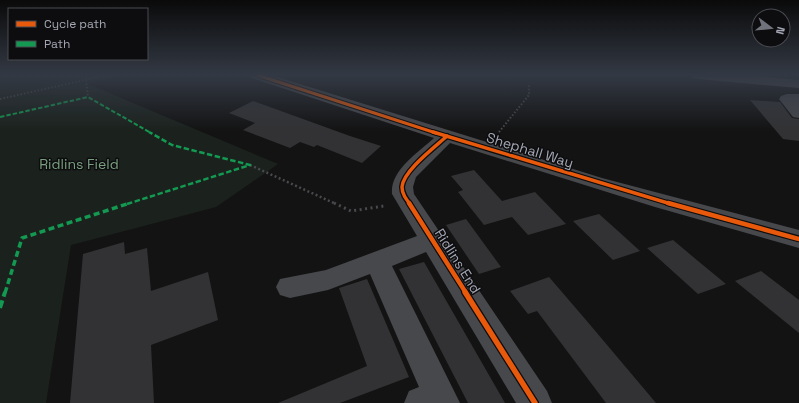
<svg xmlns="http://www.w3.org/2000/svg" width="799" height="403" font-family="'Space Grotesk',sans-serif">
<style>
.green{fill:#1b221d}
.building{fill:#323234}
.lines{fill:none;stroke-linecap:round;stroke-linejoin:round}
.path-far2{stroke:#49494e;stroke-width:2;stroke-dasharray:1.5 2;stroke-linecap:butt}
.path-far1{stroke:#49494e;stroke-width:2.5;stroke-dasharray:2 2.5;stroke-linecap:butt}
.path{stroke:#49494e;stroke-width:3;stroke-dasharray:2 3.5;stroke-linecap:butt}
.minor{fill:#47484c;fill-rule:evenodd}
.quiet-far3{stroke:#139951;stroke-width:2;stroke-dasharray:4.5 2;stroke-linecap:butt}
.quiet-far2{stroke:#139951;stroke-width:2.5;stroke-dasharray:5.5 2.5;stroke-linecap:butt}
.quiet-far1{stroke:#139951;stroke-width:3.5;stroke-dasharray:6 3.5;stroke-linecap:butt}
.quiet{stroke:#139951;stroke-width:4;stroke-dasharray:8 4;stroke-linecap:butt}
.cycleway-far3-casing{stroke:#0d0d0f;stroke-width:5}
.cycleway-far2-casing{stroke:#0d0d0f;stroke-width:6}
.cycleway-far1-casing{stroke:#0d0d0f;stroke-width:7}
.cycleway-casing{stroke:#0d0d0f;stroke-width:8}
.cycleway-far3{stroke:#e8590c;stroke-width:3}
.cycleway-far2{stroke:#e8590c;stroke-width:3.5}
.cycleway-far1{stroke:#e8590c;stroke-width:4.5}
.cycleway{stroke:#e8590c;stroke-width:5.5}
.labels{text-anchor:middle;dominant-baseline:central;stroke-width:3;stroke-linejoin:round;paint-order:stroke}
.street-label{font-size:14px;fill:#a4a7b4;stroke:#0d0d0f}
.park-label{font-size:14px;fill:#7aa080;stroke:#0d0d0f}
</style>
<rect width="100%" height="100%" fill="#131313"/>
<path class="green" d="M 0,75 L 125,75 L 88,84 L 278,164 L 216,207 L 71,245 L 46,403 L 0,403 Z"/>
<g class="building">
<path d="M 750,100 L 780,102 L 792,118 L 799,119 L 799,141 L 783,139 Z"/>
<path d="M 253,101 L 350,136 L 381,146 L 362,163 L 317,145 L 314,147 L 300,142 L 290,148 L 243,130 L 255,123 L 229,113 Z"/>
<path d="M 474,170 L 502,201 L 535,192 L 566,224 L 528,235 L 512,217 L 484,225 L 458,192 L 463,190 L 451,176 Z"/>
<path d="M 599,214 L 618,231 L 640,251 L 613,260 L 573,221 Z"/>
<path d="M 466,219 L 501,267 L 479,274 L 446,225 Z"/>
<path d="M 673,240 L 698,261 L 726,284 L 698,294 L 647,248 Z"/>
<path d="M 124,242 L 125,254 L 147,248 L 151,291 L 208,272 L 218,320 L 151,345 L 154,403 L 70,403 L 83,254 Z"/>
<path d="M 424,262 L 505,403 L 468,403 L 399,269 Z"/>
<path d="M 761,271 L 799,300 L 799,333 L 735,281 Z"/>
<path d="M 549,277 L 586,320 L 656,403 L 606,403 L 537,311 L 528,314 L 510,291 Z"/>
<path d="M 367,279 L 409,377 L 340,403 L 278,403 L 367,366 L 339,288 Z"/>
</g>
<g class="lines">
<g class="path-far2">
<path d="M 86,80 L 88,97"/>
<path d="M 0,99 L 107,75"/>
<path d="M 499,132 L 529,95 L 529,84"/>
</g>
<path class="path-far1" d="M 250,165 L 336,204"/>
<path class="path" d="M 334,203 L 351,211 L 384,206"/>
<g class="minor">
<path d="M 250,75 L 271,75 L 602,178 L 799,230 L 799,248 L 655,207 L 450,143 L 416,177 L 413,187 L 414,194 L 547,391 L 552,403 L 516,403 L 426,252 L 392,266 L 460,403 L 404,403 L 409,391 L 419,387 L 370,274 L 328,290 L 290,298 L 280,295 L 276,287 L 280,279 L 326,270 L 417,236 L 392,194 C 390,170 418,153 434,138 L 252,78 Z"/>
<path d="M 691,75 L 747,75 L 799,80 L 799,88 L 698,79 L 693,78 Z"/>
<path d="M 787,94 L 799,94 L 799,118 L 793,117 L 779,99 L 781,96 Z"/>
</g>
<path class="quiet-far3" d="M 0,117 L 88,97 L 151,133"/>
<path class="quiet-far2" d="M 127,204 L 250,165 L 172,145 L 149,132"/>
<path class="quiet-far1" d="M 5,293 L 22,238 L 130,203"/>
<path class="quiet" d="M 0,308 L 5,292"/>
<g class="cycleway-far3-casing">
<path id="cycleway-far3" d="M 257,75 L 436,133"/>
</g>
<g class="cycleway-far2-casing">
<g id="cycleway-far2">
<path d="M 433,132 L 671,204"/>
<path d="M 410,204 C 406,199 402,194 402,187 C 403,171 435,147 447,136"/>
</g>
</g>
<g class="cycleway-far1-casing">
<g id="cycleway-far1">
<path d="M 409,203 L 466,293"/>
<path d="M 668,203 L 799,239"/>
</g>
</g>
<g class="cycleway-casing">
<path id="cycleway" d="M 465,292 L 535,403"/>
</g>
<use href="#cycleway-far3" class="cycleway-far3"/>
<use href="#cycleway-far2" class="cycleway-far2"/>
<use href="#cycleway-far1" class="cycleway-far1"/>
<use href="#cycleway" class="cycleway"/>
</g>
<linearGradient id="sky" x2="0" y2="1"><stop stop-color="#0a0a0a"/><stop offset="0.57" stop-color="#333944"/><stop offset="1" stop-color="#333944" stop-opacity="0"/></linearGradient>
<rect width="799" height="131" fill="url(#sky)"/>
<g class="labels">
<g class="street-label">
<text transform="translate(530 150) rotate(17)">Shephall Way</text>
<text transform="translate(458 261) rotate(58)">Ridlins End</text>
</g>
<g class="park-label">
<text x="79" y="164">Ridlins Field</text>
</g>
</g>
<rect x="8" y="8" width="140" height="52" fill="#0d0d0f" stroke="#494b51"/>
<rect x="16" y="21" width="20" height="6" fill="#e8590c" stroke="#494b51"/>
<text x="44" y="28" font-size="12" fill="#a4a7b4">Cycle path</text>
<rect x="16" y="41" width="20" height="6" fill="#139951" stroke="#494b51"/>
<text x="44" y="48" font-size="12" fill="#a4a7b4">Path</text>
<g transform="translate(771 28) rotate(106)"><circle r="19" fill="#0d0d0f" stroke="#494b51"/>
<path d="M0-3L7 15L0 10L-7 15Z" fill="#71737c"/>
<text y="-6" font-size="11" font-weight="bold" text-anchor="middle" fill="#a4a7b4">N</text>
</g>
</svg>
